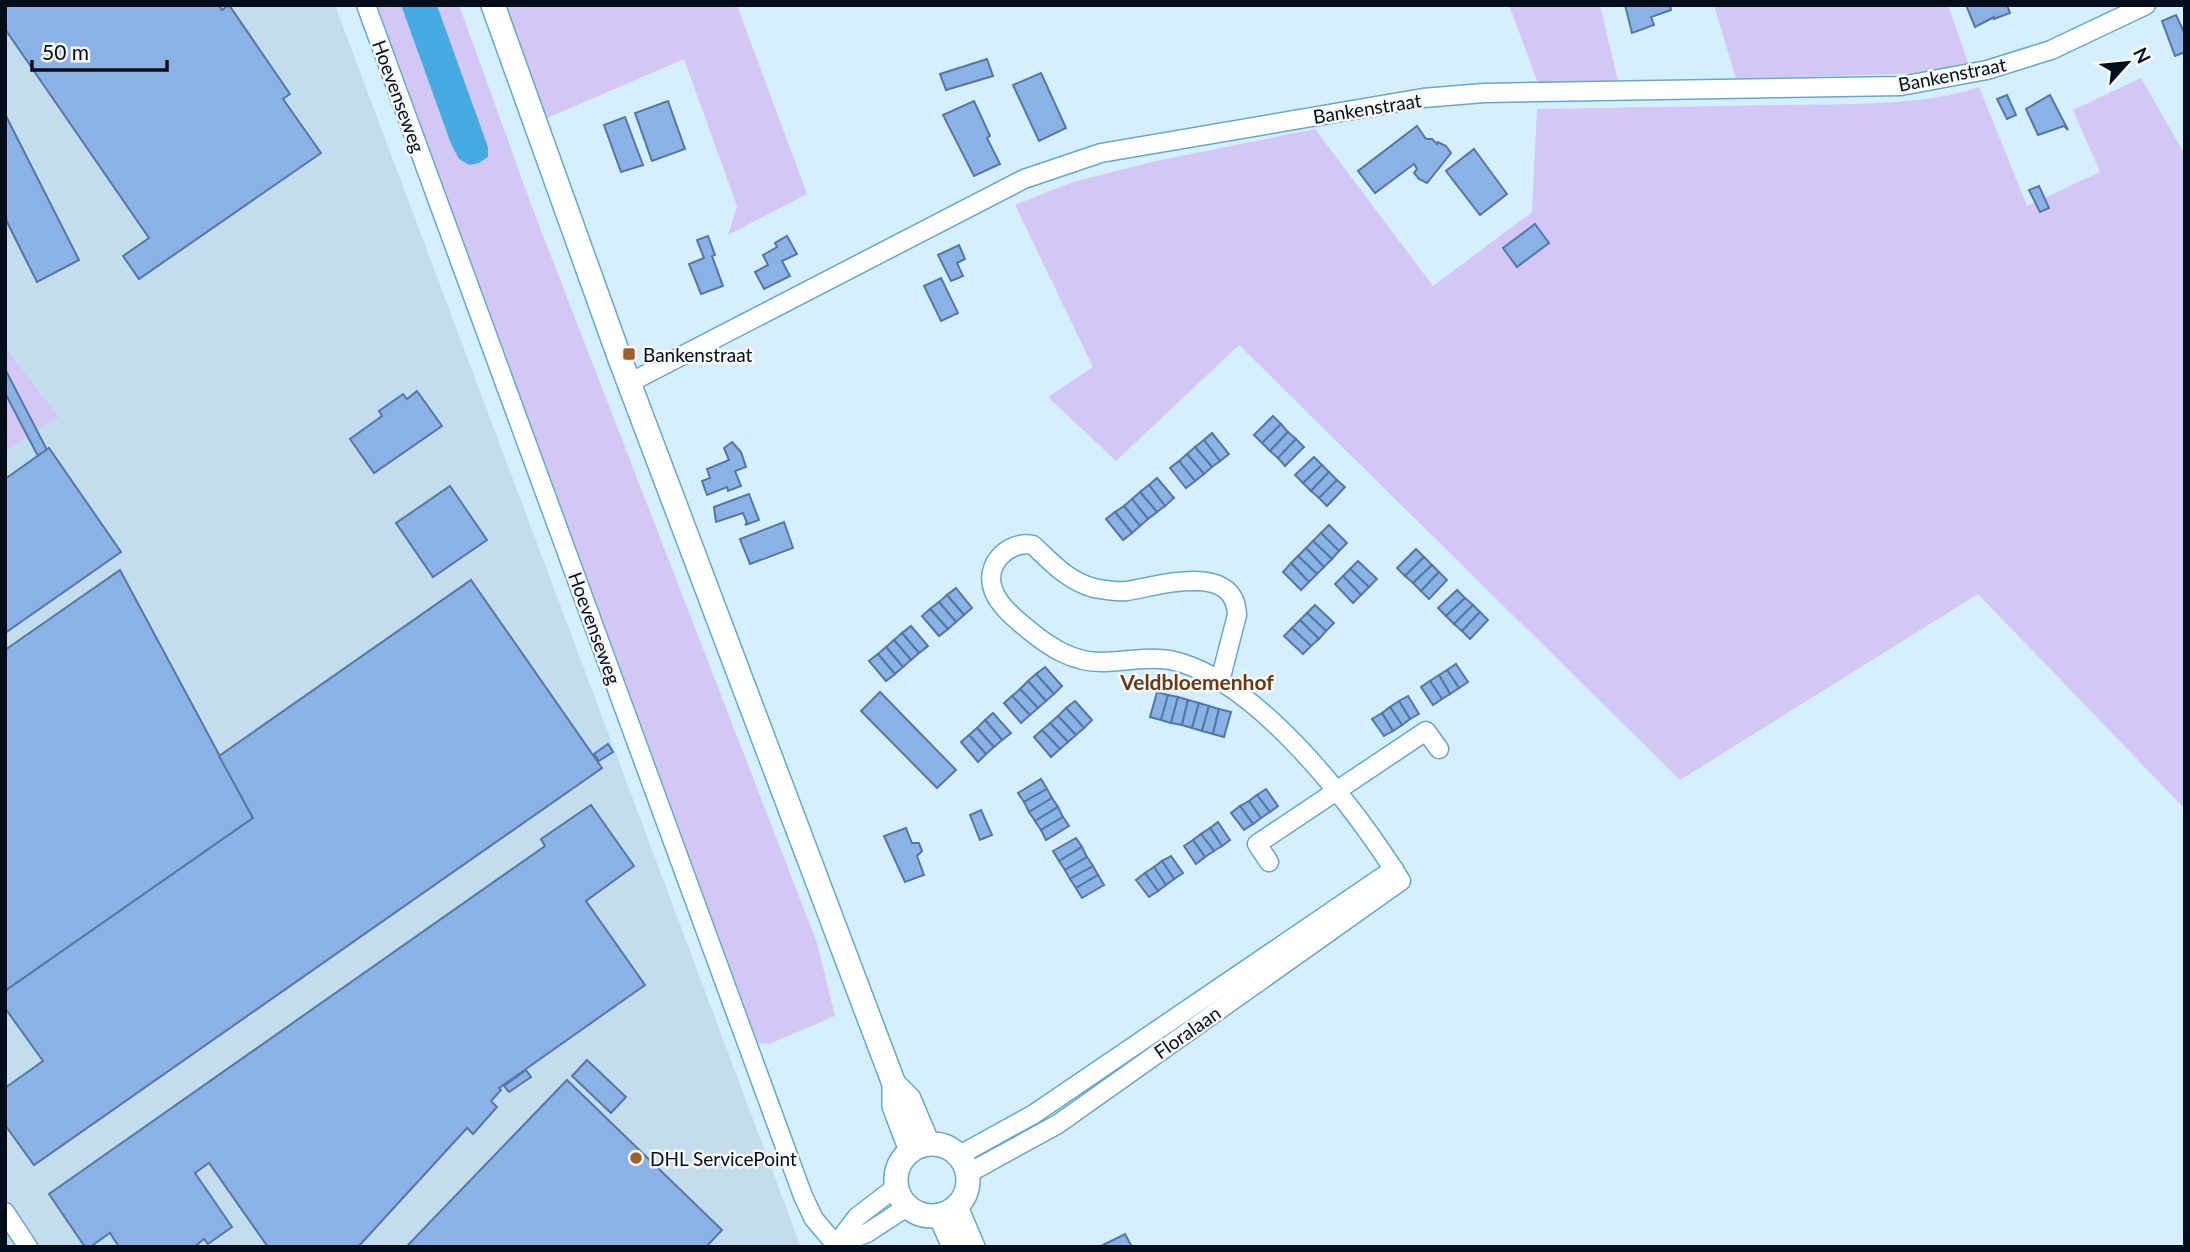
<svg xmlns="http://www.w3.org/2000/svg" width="2190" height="1252" font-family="Lato,sans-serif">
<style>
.built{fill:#c3ddef}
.green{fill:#d3c7f5}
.water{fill:#47abe2}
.building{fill:#8bb1e5;stroke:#5477a8;stroke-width:2}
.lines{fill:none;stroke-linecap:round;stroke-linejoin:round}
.minor-casing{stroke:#68a7cd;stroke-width:21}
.major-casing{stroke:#68a7cd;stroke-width:26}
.minor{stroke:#fff;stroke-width:18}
.major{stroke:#fff;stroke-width:23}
.poi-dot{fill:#9f5e2a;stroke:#f8f8f8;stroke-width:2.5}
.labels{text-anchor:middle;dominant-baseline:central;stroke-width:5;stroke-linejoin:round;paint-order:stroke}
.street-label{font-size:19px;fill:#000e1b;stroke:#f8f8f8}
.poi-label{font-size:19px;fill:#000e1b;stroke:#f8f8f8;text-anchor:start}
.neighbourhood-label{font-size:21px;font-weight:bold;fill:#673a16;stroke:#f8f8f8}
</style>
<rect width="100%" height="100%" fill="#d6efff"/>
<path class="built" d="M 5,5 L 335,5 L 801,1247 L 5,1247 Z"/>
<g class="green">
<path d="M 377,5 L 401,5 L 451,144 L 488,147 L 437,5 L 459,5 L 532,207 L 817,943 L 835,1016 L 769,1044 L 758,1043 Z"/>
<path d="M 504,5 L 737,5 L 807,194 L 728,235 L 737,206 L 684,59 L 545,119 Z"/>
<path d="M 1509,5 L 1600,5 L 1618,81 L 1538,83 Z"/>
<path d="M 1714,5 L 1948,5 L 1969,65 L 1927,73 L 1736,79 Z"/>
<path d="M 2141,78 L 2185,155 L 2185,809 L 1978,594 L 1680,780 L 1239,345 L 1116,461 L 1048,397 L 1093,367 L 1015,205 L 1073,182 L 1156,161 L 1315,129 L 1433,286 L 1532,212 L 1537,109 C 1619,108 1701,106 1783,105 C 1841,104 1926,106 1979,87 L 2027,206 L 2100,172 L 2073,110 Z"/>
<path d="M 5,348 L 59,417 L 5,451 Z"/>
</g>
<path class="water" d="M 401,5 L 437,5 L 488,147 L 488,157 L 479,163 L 469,165 L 459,159 L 451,144 Z"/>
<g class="building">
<path d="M 5,5 L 219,5 L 222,10 L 229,5 L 290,94 L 283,99 L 321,153 L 139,279 L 123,256 L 149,238 L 5,29 Z"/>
<path d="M 1625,5 L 1670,5 L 1671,10 L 1651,17 L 1654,25 L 1632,33 Z"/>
<path d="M 1966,5 L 2007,5 L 2010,13 L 1994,19 L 1994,17 L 1975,27 Z"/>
<path d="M 2176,15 L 2184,32 L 2185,52 L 2175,56 L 2162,21 Z"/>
<path d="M 987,59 L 993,76 L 946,90 L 940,74 Z"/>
<path d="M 1041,73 L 1066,128 L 1039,141 L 1013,85 Z"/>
<path d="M 2007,95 L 2016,115 L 2007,119 L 1997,99 Z"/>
<path d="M 2050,95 L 2068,130 L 2064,126 L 2038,135 L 2026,109 Z"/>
<path d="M 668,101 L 685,149 L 652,161 L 635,113 Z"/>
<path d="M 974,101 L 990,136 L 987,138 L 1000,164 L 974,176 L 943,115 Z"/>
<path d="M 5,114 L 79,260 L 37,282 L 5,218 Z"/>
<path d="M 625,117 L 643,165 L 621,172 L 604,125 Z"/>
<path d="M 1417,126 L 1426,139 L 1432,139 L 1437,144 L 1438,142 L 1446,146 L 1451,153 L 1427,183 L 1419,179 L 1414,173 L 1417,169 L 1414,164 L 1375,193 L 1358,171 Z"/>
<path d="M 1474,149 L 1507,194 L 1480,215 L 1446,171 Z"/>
<path d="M 2039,186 L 2049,208 L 2040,212 L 2029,190 Z"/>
<path d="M 1535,224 L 1549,243 L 1517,267 L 1503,248 Z"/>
<path d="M 708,236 L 715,255 L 712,256 L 723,286 L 701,294 L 689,264 L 704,258 L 697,240 Z"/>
<path d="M 787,236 L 797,254 L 782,261 L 790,276 L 764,289 L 755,272 L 768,265 L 763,255 L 777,247 L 775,243 Z"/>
<path d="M 959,245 L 965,259 L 957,263 L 963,276 L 951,281 L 938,255 Z"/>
<path d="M 941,278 L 958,313 L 941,321 L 924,286 Z"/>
<path d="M 5,369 L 47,450 L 38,456 L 5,393 Z"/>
<path d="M 417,391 L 442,426 L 374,473 L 350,439 L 382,416 L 379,411 L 403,394 L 407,399 Z"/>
<path d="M 1273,416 L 1281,424 L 1262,443 L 1254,435 Z"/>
<path d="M 1281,424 L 1288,432 L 1270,451 L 1262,443 Z"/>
<path d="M 1288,432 L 1296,439 L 1278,458 L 1270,451 Z"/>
<path d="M 1212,433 L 1229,454 L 1220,461 L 1204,440 Z"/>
<path d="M 1296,439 L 1304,447 L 1285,466 L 1278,458 Z"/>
<path d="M 1204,440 L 1220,461 L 1212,467 L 1195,447 Z"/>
<path d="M 732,442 L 741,452 L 746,467 L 735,471 L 741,486 L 728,491 L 727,487 L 707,495 L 702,481 L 710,478 L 707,469 L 729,460 L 724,448 Z"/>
<path d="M 1195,447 L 1212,467 L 1204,474 L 1187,454 Z"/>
<path d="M 49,448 L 121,552 L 5,633 L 5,479 Z"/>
<path d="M 1187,454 L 1204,474 L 1195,481 L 1179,461 Z"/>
<path d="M 1314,457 L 1322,465 L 1303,483 L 1295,475 Z"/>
<path d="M 1179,461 L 1195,481 L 1186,488 L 1170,468 Z"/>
<path d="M 1322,465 L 1329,472 L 1311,491 L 1303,483 Z"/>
<path d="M 1329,472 L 1337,480 L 1319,498 L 1311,491 Z"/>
<path d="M 1157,478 L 1174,498 L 1165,506 L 1149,485 Z"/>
<path d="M 1337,480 L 1345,487 L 1327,506 L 1319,498 Z"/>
<path d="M 1149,485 L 1165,506 L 1157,512 L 1140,492 Z"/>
<path d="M 450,486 L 487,540 L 433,577 L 396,523 Z"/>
<path d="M 1140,492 L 1157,512 L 1148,519 L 1132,499 Z"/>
<path d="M 749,494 L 759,520 L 745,525 L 747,523 L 743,513 L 716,522 L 714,507 Z"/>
<path d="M 1132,499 L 1148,519 L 1140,526 L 1124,506 Z"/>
<path d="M 1124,506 L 1140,526 L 1132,533 L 1115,512 Z"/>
<path d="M 1115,512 L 1132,533 L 1123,540 L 1106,519 Z"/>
<path d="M 784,522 L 793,548 L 750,564 L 740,539 Z"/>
<path d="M 1329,525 L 1347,543 L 1339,551 L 1321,533 Z"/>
<path d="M 1321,533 L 1339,551 L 1332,559 L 1313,541 Z"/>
<path d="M 1313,541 L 1332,559 L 1324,567 L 1306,548 Z"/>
<path d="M 1306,548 L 1324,567 L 1317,574 L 1298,556 Z"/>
<path d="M 1416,549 L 1424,557 L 1405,576 L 1397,568 Z"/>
<path d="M 1298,556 L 1317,574 L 1309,582 L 1291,563 Z"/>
<path d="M 1424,557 L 1432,565 L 1413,583 L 1405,576 Z"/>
<path d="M 1358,561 L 1377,579 L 1369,587 L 1350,569 Z"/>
<path d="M 1291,563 L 1309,582 L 1301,590 L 1283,572 Z"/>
<path d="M 1432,565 L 1439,572 L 1421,591 L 1413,583 Z"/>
<path d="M 1350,569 L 1369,587 L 1361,595 L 1343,576 Z"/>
<path d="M 120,570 L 253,818 L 5,991 L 5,650 Z"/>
<path d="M 1439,572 L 1447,580 L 1429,599 L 1421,591 Z"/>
<path d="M 1343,576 L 1361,595 L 1353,603 L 1335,584 Z"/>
<path d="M 471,580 L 602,768 L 34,1165 L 5,1125 L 5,1088 L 43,1061 L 5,1008 L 5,991 L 253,818 L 219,756 Z"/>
<path d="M 956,588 L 972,608 L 964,615 L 947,595 Z"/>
<path d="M 1457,590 L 1465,598 L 1446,616 L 1438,608 Z"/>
<path d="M 947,595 L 964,615 L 956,622 L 939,602 Z"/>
<path d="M 1465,598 L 1473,605 L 1454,624 L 1446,616 Z"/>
<path d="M 939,602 L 956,622 L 948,629 L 930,609 Z"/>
<path d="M 1315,605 L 1334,623 L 1326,631 L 1307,613 Z"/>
<path d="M 1473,605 L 1480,612 L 1462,631 L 1454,624 Z"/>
<path d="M 930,609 L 948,629 L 939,636 L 922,616 Z"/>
<path d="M 1480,612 L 1488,620 L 1470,639 L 1462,631 Z"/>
<path d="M 1307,613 L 1326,631 L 1319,639 L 1300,620 Z"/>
<path d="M 1300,620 L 1319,639 L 1311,646 L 1292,628 Z"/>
<path d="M 911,626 L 928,646 L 919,653 L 902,633 Z"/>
<path d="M 1292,628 L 1311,646 L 1303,654 L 1284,636 Z"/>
<path d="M 902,633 L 919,653 L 911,660 L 894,640 Z"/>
<path d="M 894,640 L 911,660 L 903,667 L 886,647 Z"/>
<path d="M 886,647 L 903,667 L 895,674 L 878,654 Z"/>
<path d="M 878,654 L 895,674 L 886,681 L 869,661 Z"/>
<path d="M 1456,664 L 1468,682 L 1459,688 L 1447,670 Z"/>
<path d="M 1045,667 L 1062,686 L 1054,694 L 1036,674 Z"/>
<path d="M 1447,670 L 1459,688 L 1450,694 L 1439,675 Z"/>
<path d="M 1036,674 L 1054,694 L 1046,701 L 1028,681 Z"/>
<path d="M 1439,675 L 1450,694 L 1442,699 L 1430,681 Z"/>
<path d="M 1028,681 L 1046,701 L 1038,708 L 1020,689 Z"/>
<path d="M 1430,681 L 1442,699 L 1433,705 L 1421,687 Z"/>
<path d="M 1020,689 L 1038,708 L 1030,715 L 1012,696 Z"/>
<path d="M 880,692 L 956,770 L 937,788 L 861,711 Z"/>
<path d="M 1157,692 L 1168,695 L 1161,720 L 1150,717 Z"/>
<path d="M 1168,695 L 1178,697 L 1171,723 L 1161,720 Z"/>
<path d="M 1012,696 L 1030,715 L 1021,723 L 1004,703 Z"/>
<path d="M 1408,696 L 1419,714 L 1410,719 L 1399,701 Z"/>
<path d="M 1178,697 L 1188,700 L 1182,725 L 1171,723 Z"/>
<path d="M 1188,700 L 1199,703 L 1192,728 L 1182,725 Z"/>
<path d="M 1075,701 L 1092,720 L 1084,728 L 1066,708 Z"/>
<path d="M 1399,701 L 1410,719 L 1402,725 L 1390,707 Z"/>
<path d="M 1199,703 L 1209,706 L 1202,731 L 1192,728 Z"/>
<path d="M 1209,706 L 1219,709 L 1213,734 L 1202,731 Z"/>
<path d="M 1390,707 L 1402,725 L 1393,731 L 1382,713 Z"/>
<path d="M 1066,708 L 1084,728 L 1076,735 L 1058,716 Z"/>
<path d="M 1219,709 L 1231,712 L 1224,737 L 1213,734 Z"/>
<path d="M 993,713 L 1011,733 L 1002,740 L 985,720 Z"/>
<path d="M 1382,713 L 1393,731 L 1384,736 L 1372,719 Z"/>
<path d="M 1058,716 L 1076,735 L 1068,742 L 1050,723 Z"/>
<path d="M 985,720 L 1002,740 L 994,747 L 977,728 Z"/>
<path d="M 1050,723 L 1068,742 L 1060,749 L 1042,730 Z"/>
<path d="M 977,728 L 994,747 L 986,754 L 969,735 Z"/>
<path d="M 1042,730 L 1060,749 L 1051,757 L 1034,737 Z"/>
<path d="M 969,735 L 986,754 L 978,762 L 961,742 Z"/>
<path d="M 608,744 L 613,752 L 599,761 L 594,754 Z"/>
<path d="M 1041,779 L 1047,789 L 1024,802 L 1018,793 Z"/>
<path d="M 1047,789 L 1052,798 L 1029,812 L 1024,802 Z"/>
<path d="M 1266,789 L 1278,806 L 1270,812 L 1257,795 Z"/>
<path d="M 1257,795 L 1270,812 L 1261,818 L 1249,801 Z"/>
<path d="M 1052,798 L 1058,807 L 1035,821 L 1029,812 Z"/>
<path d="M 1249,801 L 1261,818 L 1253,824 L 1240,806 Z"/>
<path d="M 591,805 L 634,866 L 586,901 L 645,985 L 499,1088 L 501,1090 L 491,1101 L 497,1107 L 473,1134 L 467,1128 L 358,1247 L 268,1247 L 209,1163 L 195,1173 L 232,1227 L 208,1244 L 204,1239 L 194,1247 L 119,1247 L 110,1233 L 90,1247 L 85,1247 L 49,1194 L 545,846 L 541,839 Z"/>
<path d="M 1240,806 L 1253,824 L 1244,830 L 1231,813 Z"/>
<path d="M 1058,807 L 1063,817 L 1041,830 L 1035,821 Z"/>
<path d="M 981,810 L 992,835 L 980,840 L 970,815 Z"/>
<path d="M 1063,817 L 1069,826 L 1046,840 L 1041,830 Z"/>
<path d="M 1218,822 L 1230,840 L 1222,846 L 1210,828 Z"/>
<path d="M 906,828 L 912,843 L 919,843 L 922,851 L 917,856 L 924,875 L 905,882 L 884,836 Z"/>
<path d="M 1210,828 L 1222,846 L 1214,851 L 1201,834 Z"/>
<path d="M 1201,834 L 1214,851 L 1205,857 L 1193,840 Z"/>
<path d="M 1076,838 L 1082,847 L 1059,861 L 1053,851 Z"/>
<path d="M 1193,840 L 1205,857 L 1196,864 L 1184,846 Z"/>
<path d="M 1082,847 L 1087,857 L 1065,870 L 1059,861 Z"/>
<path d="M 1171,856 L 1183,873 L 1174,879 L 1162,861 Z"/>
<path d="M 1087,857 L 1093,866 L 1070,879 L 1065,870 Z"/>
<path d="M 1162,861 L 1174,879 L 1166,885 L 1154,867 Z"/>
<path d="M 1093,866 L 1098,875 L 1076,888 L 1070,879 Z"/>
<path d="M 1154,867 L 1166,885 L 1158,891 L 1145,873 Z"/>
<path d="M 1145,873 L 1158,891 L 1149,897 L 1136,880 Z"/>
<path d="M 1098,875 L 1104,885 L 1082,898 L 1076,888 Z"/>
<path d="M 587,1060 L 626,1097 L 611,1113 L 572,1076 Z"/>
<path d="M 526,1070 L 531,1077 L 509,1092 L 504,1086 Z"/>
<path d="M 567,1080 L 722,1230 L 706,1247 L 406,1247 Z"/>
<path d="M 1125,1234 L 1132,1247 L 1101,1246 Z"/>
</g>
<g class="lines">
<g class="minor-casing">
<g id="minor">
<path d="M 366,5 L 803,1196 L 814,1219 L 836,1245"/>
<path d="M 629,383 L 1024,179 L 1101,153 L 1423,98 L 1484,93 L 1901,86 L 1987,70 L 2051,50 L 2146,5"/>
<path d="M 1269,862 L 1257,844 L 1426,731 L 1439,749"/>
<path d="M 958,1156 L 1034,1114 L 1394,869"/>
<path d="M 967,1174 L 1058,1124 L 1401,881 C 1357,810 1256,677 1170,660 C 1147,656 1125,662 1101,662 C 1073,662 1051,648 1030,631 C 1017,620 1001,608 994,592 C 983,566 1007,540 1033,545 C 1052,563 1068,581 1094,588 C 1104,590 1117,592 1127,591 C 1159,586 1235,561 1237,615 L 1220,681"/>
<path d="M 5,1212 L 28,1247"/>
<path d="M 836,1245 L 867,1233 L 907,1207"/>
<path d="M 834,1247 L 857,1217 L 896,1187"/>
</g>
</g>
<g class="major-casing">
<g id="major">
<path d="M 493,5 L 620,359 L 894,1084 L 894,1106 L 911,1151"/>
<path d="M 894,1084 L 909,1099 L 928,1144"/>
<circle cx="932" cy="1180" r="36"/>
<path d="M 956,1207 L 973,1247"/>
<path d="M 940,1215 L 954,1247"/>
</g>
</g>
<use href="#minor" class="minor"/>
<use href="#major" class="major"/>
</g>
<g class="poi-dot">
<rect x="622" y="347" width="14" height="14" rx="3.5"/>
<circle cx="636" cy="1158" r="7"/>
</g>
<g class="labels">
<g class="street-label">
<text transform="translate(1952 74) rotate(-11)">Bankenstraat</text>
<text transform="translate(399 96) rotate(70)">Hoevenseweg</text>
<text transform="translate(1367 108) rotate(-9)">Bankenstraat</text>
<text transform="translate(595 628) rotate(70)">Hoevenseweg</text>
<text transform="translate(1187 1032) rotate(-35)">Floralaan</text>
</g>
<g class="poi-label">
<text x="643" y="354">Bankenstraat</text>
<text x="650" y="1158">DHL ServicePoint</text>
</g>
<g class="neighbourhood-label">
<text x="1197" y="681">Veldbloemenhof</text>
</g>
</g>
<rect width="2190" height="1252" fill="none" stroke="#000e1b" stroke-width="14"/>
<g transform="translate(2127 63) rotate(63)" stroke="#f8f8f8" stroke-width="5" paint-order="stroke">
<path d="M0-5L12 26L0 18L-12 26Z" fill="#000e1b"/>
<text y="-10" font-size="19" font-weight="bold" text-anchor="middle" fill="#000e1b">N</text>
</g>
<path d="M32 60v10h135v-10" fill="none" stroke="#000e1b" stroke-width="3.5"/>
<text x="42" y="60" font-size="21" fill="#000e1b" stroke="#f8f8f8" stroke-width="5" paint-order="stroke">50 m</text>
</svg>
